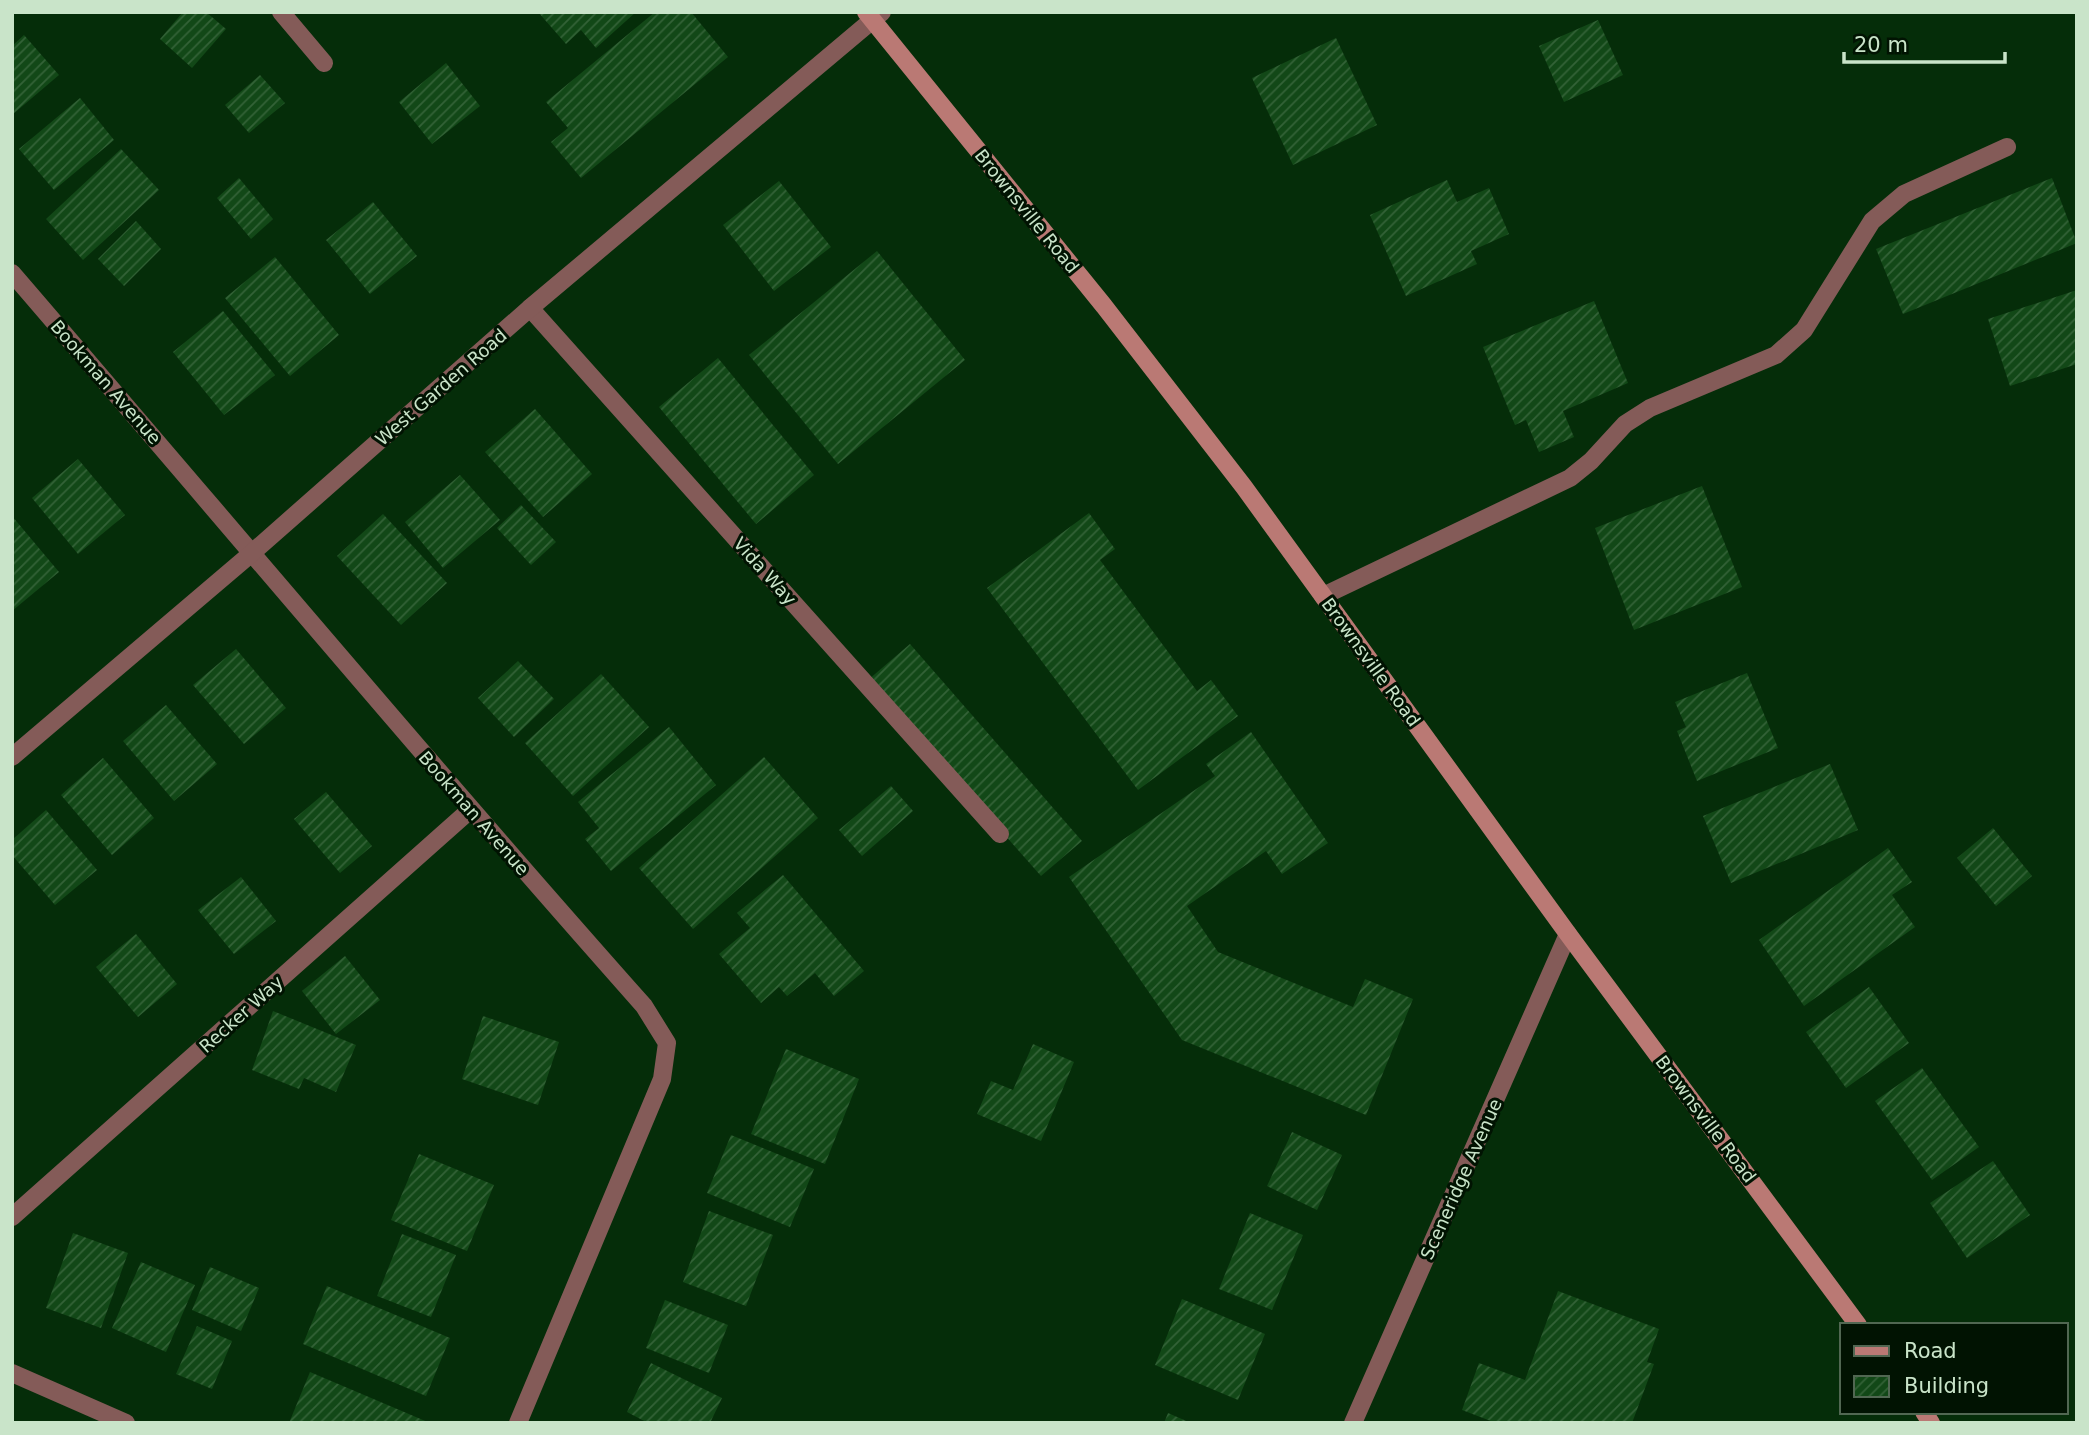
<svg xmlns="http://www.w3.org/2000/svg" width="2089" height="1435" font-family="'DejaVu Sans',sans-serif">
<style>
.building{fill:url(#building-hatch)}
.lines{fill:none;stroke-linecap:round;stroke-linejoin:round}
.service{stroke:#845b58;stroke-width:18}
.minor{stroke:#845b58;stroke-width:18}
.secondary{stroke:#ba7974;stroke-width:18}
.labels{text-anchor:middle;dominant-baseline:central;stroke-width:6;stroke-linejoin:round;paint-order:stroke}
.street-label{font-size:18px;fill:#c9e4c9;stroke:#011302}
</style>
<defs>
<pattern id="building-hatch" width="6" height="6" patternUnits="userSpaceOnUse" patternTransform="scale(1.75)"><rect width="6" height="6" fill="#124817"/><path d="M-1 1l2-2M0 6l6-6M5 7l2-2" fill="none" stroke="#336237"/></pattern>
</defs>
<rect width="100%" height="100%" fill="#052d09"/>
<g class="building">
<path d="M 183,12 L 206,12 L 226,29 L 192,68 L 160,39 Z"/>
<path d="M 538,12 L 636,12 L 596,48 L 581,30 L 566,44 Z"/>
<path d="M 655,12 L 691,12 L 728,57 L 581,178 L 551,142 L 568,128 L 546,102 Z"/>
<path d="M 1598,20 L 1623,75 L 1564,102 L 1539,46 Z"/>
<path d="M 24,35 L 59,75 L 12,115 L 12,46 Z"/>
<path d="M 1336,38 L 1377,125 L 1293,165 L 1252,78 Z"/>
<path d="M 446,63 L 480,106 L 432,144 L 399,102 Z"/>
<path d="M 260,75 L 285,103 L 249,133 L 225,105 Z"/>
<path d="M 80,98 L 114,140 L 54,190 L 19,149 Z"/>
<path d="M 121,149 L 159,190 L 83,260 L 46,219 Z"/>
<path d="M 239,178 L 273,219 L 251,239 L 217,198 Z"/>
<path d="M 2052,178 L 2077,243 L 1903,314 L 1876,249 Z"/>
<path d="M 1447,180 L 1457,202 L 1489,188 L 1509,234 L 1471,251 L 1477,264 L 1406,296 L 1370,215 Z"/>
<path d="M 779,181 L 831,247 L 774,291 L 723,225 Z"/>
<path d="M 373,202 L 417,256 L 370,294 L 326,240 Z"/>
<path d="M 136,221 L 161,249 L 124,286 L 98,259 Z"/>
<path d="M 877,251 L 965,360 L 838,464 L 749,355 Z"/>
<path d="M 275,257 L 339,335 L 290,376 L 225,298 Z"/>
<path d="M 2077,290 L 2077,364 L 2010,386 L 1988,319 Z"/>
<path d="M 1594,301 L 1628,383 L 1563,411 L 1574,437 L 1539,452 L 1526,420 L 1515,425 L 1483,347 Z"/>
<path d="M 223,311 L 275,375 L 224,415 L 173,352 Z"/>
<path d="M 718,358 L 814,475 L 756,524 L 659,407 Z"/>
<path d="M 535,409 L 592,474 L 543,517 L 485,452 Z"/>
<path d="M 78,459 L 125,515 L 78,554 L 32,498 Z"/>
<path d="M 460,475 L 500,520 L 443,568 L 405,522 Z"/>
<path d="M 1702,486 L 1742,587 L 1634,630 L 1595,528 Z"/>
<path d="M 521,505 L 556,542 L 531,565 L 497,528 Z"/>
<path d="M 1089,513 L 1115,549 L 1100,560 L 1197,691 L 1211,680 L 1238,716 L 1138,790 L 987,588 Z"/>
<path d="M 383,514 L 447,583 L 401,625 L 337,556 Z"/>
<path d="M 12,516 L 59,572 L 12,611 Z"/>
<path d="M 910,644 L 1082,841 L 1041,876 L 868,680 Z"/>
<path d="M 236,649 L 286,708 L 244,744 L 193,685 Z"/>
<path d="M 518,661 L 554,699 L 514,737 L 478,698 Z"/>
<path d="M 1747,673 L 1778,748 L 1697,781 L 1677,731 L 1686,727 L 1675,702 Z"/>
<path d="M 601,674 L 649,727 L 573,796 L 525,743 Z"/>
<path d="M 166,705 L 217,764 L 174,801 L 123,741 Z"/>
<path d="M 669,727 L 716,785 L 611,871 L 585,839 L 599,828 L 578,802 Z"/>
<path d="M 1251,732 L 1328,843 L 1282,874 L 1266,851 L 1187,906 L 1218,952 L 1353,1007 L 1365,979 L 1413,999 L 1366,1115 L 1182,1040 L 1069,877 L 1215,776 L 1206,764 Z"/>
<path d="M 764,757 L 818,818 L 693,929 L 639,868 Z"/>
<path d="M 103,758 L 154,818 L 112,855 L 61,795 Z"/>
<path d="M 1830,764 L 1858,830 L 1731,883 L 1703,816 Z"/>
<path d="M 891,786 L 913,811 L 862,856 L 839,830 Z"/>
<path d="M 326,792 L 372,846 L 340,873 L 294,819 Z"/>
<path d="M 46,810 L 97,870 L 55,905 L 12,855 L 12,840 Z"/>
<path d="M 1993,828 L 2032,876 L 1996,906 L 1957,858 Z"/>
<path d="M 1888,848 L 1912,882 L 1892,895 L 1915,927 L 1804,1006 L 1759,940 Z"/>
<path d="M 783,875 L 864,971 L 834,996 L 815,973 L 787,996 L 779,987 L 761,1003 L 719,954 L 750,928 L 737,913 Z"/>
<path d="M 241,877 L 276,921 L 234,954 L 198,910 Z"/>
<path d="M 136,934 L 177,984 L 138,1017 L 96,967 Z"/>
<path d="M 345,956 L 380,1000 L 336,1034 L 302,991 Z"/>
<path d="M 1869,987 L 1909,1043 L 1846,1088 L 1806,1032 Z"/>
<path d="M 273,1011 L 356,1045 L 336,1092 L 304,1078 L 299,1089 L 252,1070 Z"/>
<path d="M 483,1016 L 559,1042 L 538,1105 L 462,1079 Z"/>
<path d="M 1033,1044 L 1074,1062 L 1041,1141 L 977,1114 L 991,1081 L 1013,1090 Z"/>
<path d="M 786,1049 L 859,1079 L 825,1164 L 751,1134 Z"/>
<path d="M 1922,1068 L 1979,1147 L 1932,1180 L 1875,1101 Z"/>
<path d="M 1292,1132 L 1342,1155 L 1317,1210 L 1267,1186 Z"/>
<path d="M 731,1135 L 814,1169 L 790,1227 L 707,1193 Z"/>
<path d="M 419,1154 L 494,1185 L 467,1251 L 391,1220 Z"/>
<path d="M 1993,1161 L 2030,1215 L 1967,1258 L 1930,1203 Z"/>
<path d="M 709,1211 L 773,1235 L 746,1306 L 683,1282 Z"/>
<path d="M 1250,1213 L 1303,1235 L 1272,1310 L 1219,1289 Z"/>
<path d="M 73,1233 L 128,1253 L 101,1328 L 46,1308 Z"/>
<path d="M 402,1234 L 456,1255 L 431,1317 L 377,1296 Z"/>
<path d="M 141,1262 L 195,1285 L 166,1352 L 112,1328 Z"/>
<path d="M 210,1267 L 259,1288 L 241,1331 L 192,1310 Z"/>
<path d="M 327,1286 L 450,1338 L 426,1396 L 303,1344 Z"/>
<path d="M 1558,1291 L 1659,1329 L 1647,1362 L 1654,1364 L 1632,1423 L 1496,1423 L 1462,1410 L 1479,1363 L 1525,1380 Z"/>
<path d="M 1182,1299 L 1265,1334 L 1238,1400 L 1155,1365 Z"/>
<path d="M 665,1300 L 728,1325 L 709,1373 L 646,1348 Z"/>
<path d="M 197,1326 L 232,1341 L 212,1389 L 176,1374 Z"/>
<path d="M 651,1363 L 722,1398 L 710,1423 L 648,1423 L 627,1412 Z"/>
<path d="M 310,1372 L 430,1423 L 289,1423 Z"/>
<path d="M 1168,1413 L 1191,1423 L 1164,1423 Z"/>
</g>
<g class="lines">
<g class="service">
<path d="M 281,12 L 324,63"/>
<path d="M 530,308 L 1000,834"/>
<path d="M 1323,596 L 1570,478 L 1591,461 L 1625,424 L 1650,408 L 1776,355 L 1804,330 L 1872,221 L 1904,194 L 2007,147"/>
<path d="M 12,1217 L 470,810"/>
</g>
<g class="minor">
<path d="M 12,273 C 223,518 430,765 644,1006 L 667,1043 L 662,1079 L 518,1423"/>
<path d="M 12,757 L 253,552 L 530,308 L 882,12"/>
<path d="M 12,1373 L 126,1423"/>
<path d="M 1353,1423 L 1568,934"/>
</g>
<g class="secondary">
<path d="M 866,12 L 1104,306 L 1244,487 L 1568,934 L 1858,1325"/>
<path d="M 1924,1412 L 1931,1423"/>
</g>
</g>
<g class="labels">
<g class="street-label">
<text transform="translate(1027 211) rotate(51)">Brownsville Road</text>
<text transform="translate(106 382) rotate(49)">Bookman Avenue</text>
<text transform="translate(441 387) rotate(-41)">West Garden Road</text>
<text transform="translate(765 571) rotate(48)">Vida Way</text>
<text transform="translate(1371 662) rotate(54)">Brownsville Road</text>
<text transform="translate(474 813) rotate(49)">Bookman Avenue</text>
<text transform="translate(241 1014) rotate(-42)">Recker Way</text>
<text transform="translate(1706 1119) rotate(53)">Brownsville Road</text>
<text transform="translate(1461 1179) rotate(-66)">Sceneridge Avenue</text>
</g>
</g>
<rect width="2089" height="1435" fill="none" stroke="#c9e4c9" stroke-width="28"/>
<rect x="1840" y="1323" width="228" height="91" fill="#011302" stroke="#516752" stroke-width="2"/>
<rect x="1854" y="1346" width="35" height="10" fill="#ba7974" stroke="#516752" stroke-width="2"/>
<text x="1904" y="1358" font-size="21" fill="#c9e4c9">Road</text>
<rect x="1854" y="1376" width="35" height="21" fill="url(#building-hatch)" stroke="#516752" stroke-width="2"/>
<text x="1904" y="1393" font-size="21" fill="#c9e4c9">Building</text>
<path d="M1844 52v10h161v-10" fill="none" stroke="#c9e4c9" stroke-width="3.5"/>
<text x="1854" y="52" font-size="21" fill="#c9e4c9" stroke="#011302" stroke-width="5" paint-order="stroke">20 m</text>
</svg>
